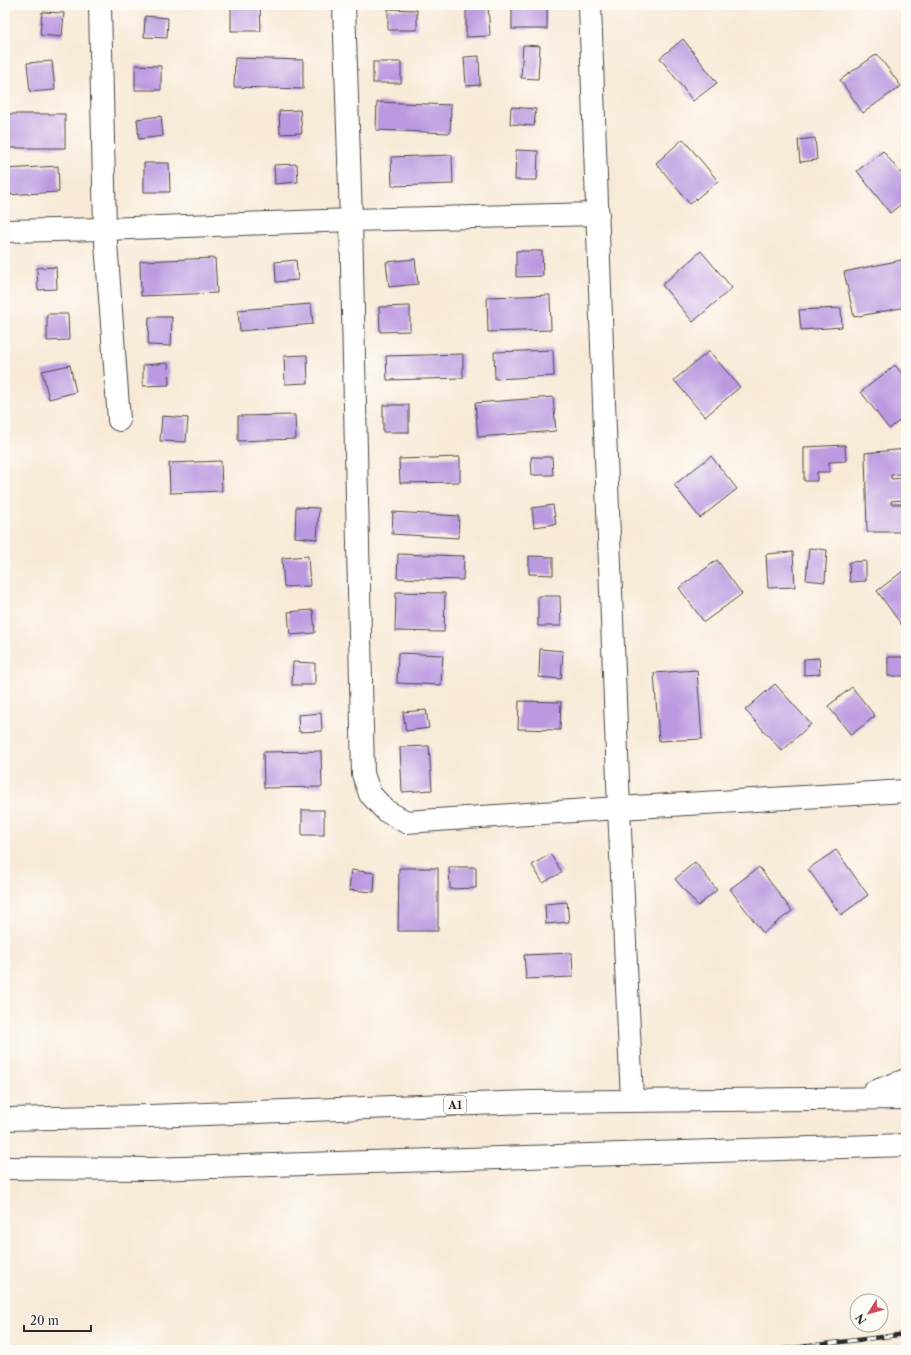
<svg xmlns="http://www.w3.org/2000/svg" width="911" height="1355" font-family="'Libre Caslon Text',serif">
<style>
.building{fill:#bb99e0}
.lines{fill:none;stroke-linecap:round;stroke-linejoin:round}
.minor-casing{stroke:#4a4845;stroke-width:24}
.highway-casing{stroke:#4a4845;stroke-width:24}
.minor{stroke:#fff;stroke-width:22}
.highway{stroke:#fff;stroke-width:22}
.rail-casing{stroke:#2b2b2b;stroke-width:4.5}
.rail{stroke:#fdfcf7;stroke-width:3;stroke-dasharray:9;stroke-linecap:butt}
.labels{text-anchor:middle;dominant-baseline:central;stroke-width:4;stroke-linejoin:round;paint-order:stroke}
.shield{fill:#fdfcf7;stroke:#6a6a68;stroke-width:1}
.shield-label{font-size:11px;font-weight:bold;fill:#2b2b2b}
</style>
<rect width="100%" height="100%" fill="#fdfcf7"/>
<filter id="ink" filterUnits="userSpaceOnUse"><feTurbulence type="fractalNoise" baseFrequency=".025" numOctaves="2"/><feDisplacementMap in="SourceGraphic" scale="8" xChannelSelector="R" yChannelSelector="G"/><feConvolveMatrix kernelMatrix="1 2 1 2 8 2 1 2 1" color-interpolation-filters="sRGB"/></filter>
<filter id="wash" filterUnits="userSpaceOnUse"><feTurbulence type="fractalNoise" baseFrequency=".012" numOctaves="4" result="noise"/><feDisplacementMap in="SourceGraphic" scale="16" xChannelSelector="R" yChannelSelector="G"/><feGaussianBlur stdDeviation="0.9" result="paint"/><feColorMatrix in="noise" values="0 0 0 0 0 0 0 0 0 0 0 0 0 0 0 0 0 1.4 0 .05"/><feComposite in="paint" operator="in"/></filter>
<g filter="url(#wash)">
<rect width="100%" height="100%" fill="#f8ead7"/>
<g id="blocks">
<g class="building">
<path d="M 231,5 L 260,5 L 261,31 L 231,31 Z"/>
<path d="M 466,5 L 488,5 L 490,36 L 466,37 Z"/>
<rect x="512" y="5" width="35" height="24"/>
<path d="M 388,9 L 417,10 L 417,30 L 388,30 Z"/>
<path d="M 42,12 L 64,13 L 62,37 L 40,35 Z"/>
<path d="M 145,16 L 168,18 L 167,38 L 144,37 Z"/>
<path d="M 683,39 L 717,83 L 693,101 L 660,58 Z"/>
<path d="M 523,45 L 540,46 L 538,79 L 521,78 Z"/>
<path d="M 877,54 L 901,86 L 863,113 L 840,80 Z"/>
<path d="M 479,56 L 480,85 L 466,86 L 464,57 Z"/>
<path d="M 235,58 L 303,60 L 303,89 L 234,87 Z"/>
<path d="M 52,61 L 55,90 L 30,92 L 27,63 Z"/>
<rect x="373" y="62" width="28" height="21"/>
<path d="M 135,65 L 161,66 L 161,90 L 135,90 Z"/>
<path d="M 377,102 L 451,105 L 450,133 L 376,130 Z"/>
<path d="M 511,107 L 536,109 L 534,126 L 510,124 Z"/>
<path d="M 300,110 L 302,133 L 280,134 L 279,111 Z"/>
<rect x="5" y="114" width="60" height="34"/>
<path d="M 161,116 L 163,136 L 139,139 L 137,119 Z"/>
<path d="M 815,138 L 817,160 L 800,162 L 798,140 Z"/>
<path d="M 683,139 L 718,181 L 690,204 L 656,163 Z"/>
<path d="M 516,150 L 538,151 L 537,180 L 515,180 Z"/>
<path d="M 883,151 L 906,180 L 906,200 L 890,213 L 857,171 Z"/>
<path d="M 452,155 L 453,184 L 392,186 L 391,157 Z"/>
<path d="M 144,163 L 169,163 L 170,192 L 144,192 Z"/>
<path d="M 297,164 L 298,182 L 275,184 L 274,165 Z"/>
<path d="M 58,166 L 59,192 L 5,195 L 5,169 Z"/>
<path d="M 516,251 L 542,251 L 543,276 L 516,277 Z"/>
<path d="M 701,251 L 732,288 L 693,322 L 662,285 Z"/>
<path d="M 215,258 L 217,293 L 141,296 L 140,261 Z"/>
<path d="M 415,259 L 418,284 L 389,287 L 386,262 Z"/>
<path d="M 906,259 L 906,307 L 854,317 L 844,272 Z"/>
<path d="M 296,260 L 298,280 L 276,282 L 275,262 Z"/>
<path d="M 56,267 L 57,289 L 38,290 L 37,268 Z"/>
<path d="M 550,295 L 551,330 L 488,332 L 487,297 Z"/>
<path d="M 311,304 L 313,324 L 240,331 L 238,310 Z"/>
<path d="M 410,306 L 410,331 L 380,332 L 379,307 Z"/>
<path d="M 841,308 L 842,327 L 801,330 L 799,310 Z"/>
<path d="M 47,314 L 68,314 L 69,340 L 47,341 Z"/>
<path d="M 149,317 L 172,317 L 171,346 L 148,345 Z"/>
<path d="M 553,350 L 554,376 L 495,379 L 494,352 Z"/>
<path d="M 709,351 L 740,387 L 705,417 L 674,380 Z"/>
<path d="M 463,354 L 463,378 L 387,380 L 386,356 Z"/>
<path d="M 307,355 L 308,383 L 285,384 L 284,356 Z"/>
<path d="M 168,363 L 169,385 L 143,386 L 143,365 Z"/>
<path d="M 70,365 L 76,392 L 49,399 L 42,371 Z"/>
<path d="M 895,365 L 906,379 L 906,416 L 889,429 L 861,392 Z"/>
<path d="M 553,397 L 556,431 L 478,437 L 475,403 Z"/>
<rect x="383" y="405" width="26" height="27"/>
<path d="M 295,415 L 296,439 L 238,441 L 238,416 Z"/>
<path d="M 162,416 L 188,418 L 186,442 L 160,441 Z"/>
<path d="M 845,445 L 846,461 L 829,462 L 829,472 L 817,472 L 817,481 L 804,481 L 804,447 Z"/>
<path d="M 906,449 L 906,473 L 891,475 L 891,479 L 904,478 L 906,500 L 891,501 L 891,504 L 906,504 L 906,532 L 867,532 L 865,453 Z"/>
<path d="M 711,456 L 737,489 L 700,518 L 674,485 Z"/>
<path d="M 460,457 L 460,482 L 400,483 L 399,459 Z"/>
<path d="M 531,457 L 552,457 L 553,475 L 532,475 Z"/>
<path d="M 221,461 L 222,491 L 170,493 L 169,463 Z"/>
<path d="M 553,505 L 556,524 L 534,527 L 532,508 Z"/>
<path d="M 296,507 L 319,508 L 317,539 L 295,537 Z"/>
<path d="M 393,512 L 459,516 L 458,538 L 392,534 Z"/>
<path d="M 809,548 L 827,550 L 825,582 L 806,580 Z"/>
<path d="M 793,552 L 795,587 L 768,588 L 766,554 Z"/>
<path d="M 398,554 L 464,556 L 463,580 L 397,578 Z"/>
<path d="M 308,556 L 310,586 L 284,587 L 282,558 Z"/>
<path d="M 529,556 L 553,557 L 553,575 L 529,574 Z"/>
<path d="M 717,560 L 742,594 L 704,622 L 679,588 Z"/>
<path d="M 866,561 L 866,581 L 850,582 L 849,562 Z"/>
<path d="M 903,571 L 906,575 L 906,631 L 877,591 Z"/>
<path d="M 396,592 L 445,593 L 444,632 L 395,631 Z"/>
<path d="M 538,596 L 560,596 L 561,626 L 538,626 Z"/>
<path d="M 313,610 L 315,633 L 290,635 L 288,612 Z"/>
<path d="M 540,649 L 563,651 L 561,679 L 539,677 Z"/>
<path d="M 398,653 L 443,655 L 441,685 L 397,683 Z"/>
<rect x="888" y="657" width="18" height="19"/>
<path d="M 819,658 L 820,674 L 804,675 L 804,659 Z"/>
<path d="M 293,662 L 315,663 L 315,685 L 292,685 Z"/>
<path d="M 697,670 L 702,739 L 659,741 L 654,673 Z"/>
<path d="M 775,684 L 811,724 L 782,751 L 745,710 Z"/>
<path d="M 852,687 L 875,716 L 851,735 L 828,706 Z"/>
<path d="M 519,701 L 561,702 L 560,730 L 518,729 Z"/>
<path d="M 426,710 L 429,728 L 406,731 L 403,712 Z"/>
<path d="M 321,713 L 322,731 L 299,732 L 298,715 Z"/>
<path d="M 429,746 L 432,790 L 402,792 L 400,747 Z"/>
<path d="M 321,751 L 322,787 L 264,788 L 263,752 Z"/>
<rect x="302" y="810" width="22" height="25"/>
<path d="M 836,850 L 868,895 L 841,915 L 808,869 Z"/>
<path d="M 550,854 L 562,872 L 543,883 L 532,865 Z"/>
<path d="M 695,862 L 717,890 L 698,906 L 675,879 Z"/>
<path d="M 449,867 L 476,867 L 476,888 L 450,889 Z"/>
<path d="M 759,867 L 792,911 L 763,933 L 730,889 Z"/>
<path d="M 399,868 L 438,868 L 438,931 L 398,931 Z"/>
<path d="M 351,870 L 375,873 L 374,892 L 349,890 Z"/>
<path d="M 567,902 L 569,922 L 546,924 L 545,904 Z"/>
<path d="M 572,953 L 573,977 L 526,979 L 524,955 Z"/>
</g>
</g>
</g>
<g filter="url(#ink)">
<use href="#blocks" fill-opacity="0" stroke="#4a4845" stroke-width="1"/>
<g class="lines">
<g class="minor-casing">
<g id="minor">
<path d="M 100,5 L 105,229 L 119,420"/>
<path d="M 344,5 L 351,220 L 363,774 L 370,794 L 386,811 L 406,822 L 619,808 L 632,1100"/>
<path d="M 590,5 C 600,273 608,540 619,808 L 906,791"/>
<path d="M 5,231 L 105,229 L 351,220 L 598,214"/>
</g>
</g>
<g class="highway-casing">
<g id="highway">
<path d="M 873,1092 L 906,1080"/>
<path d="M 5,1119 L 150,1116 L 531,1102 L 906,1098"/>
<path d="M 5,1168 L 150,1169 L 906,1145"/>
</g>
</g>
<use href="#minor" class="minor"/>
<use href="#highway" class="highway"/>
<g class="rail-casing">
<path id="rail" d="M 776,1350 L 906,1334"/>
</g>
<use href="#rail" class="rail"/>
</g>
</g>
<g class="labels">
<rect class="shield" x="444" y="1096" width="22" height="18" rx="3"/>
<g class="shield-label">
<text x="455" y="1105">A1</text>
</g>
</g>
<rect width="911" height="1355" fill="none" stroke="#fdfcf7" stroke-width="20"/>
<g transform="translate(869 1313) rotate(233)"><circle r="19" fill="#fdfcf7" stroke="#a9a8a5"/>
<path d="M0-3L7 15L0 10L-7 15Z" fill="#d1495b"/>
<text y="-6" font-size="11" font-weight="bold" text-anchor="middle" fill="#2b2b2b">N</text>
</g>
<path d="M24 1325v6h67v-6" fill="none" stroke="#2b2b2b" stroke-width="2"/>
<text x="30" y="1325" font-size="12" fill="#2b2b2b" stroke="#fdfcf7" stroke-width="3" paint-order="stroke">20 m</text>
</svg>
